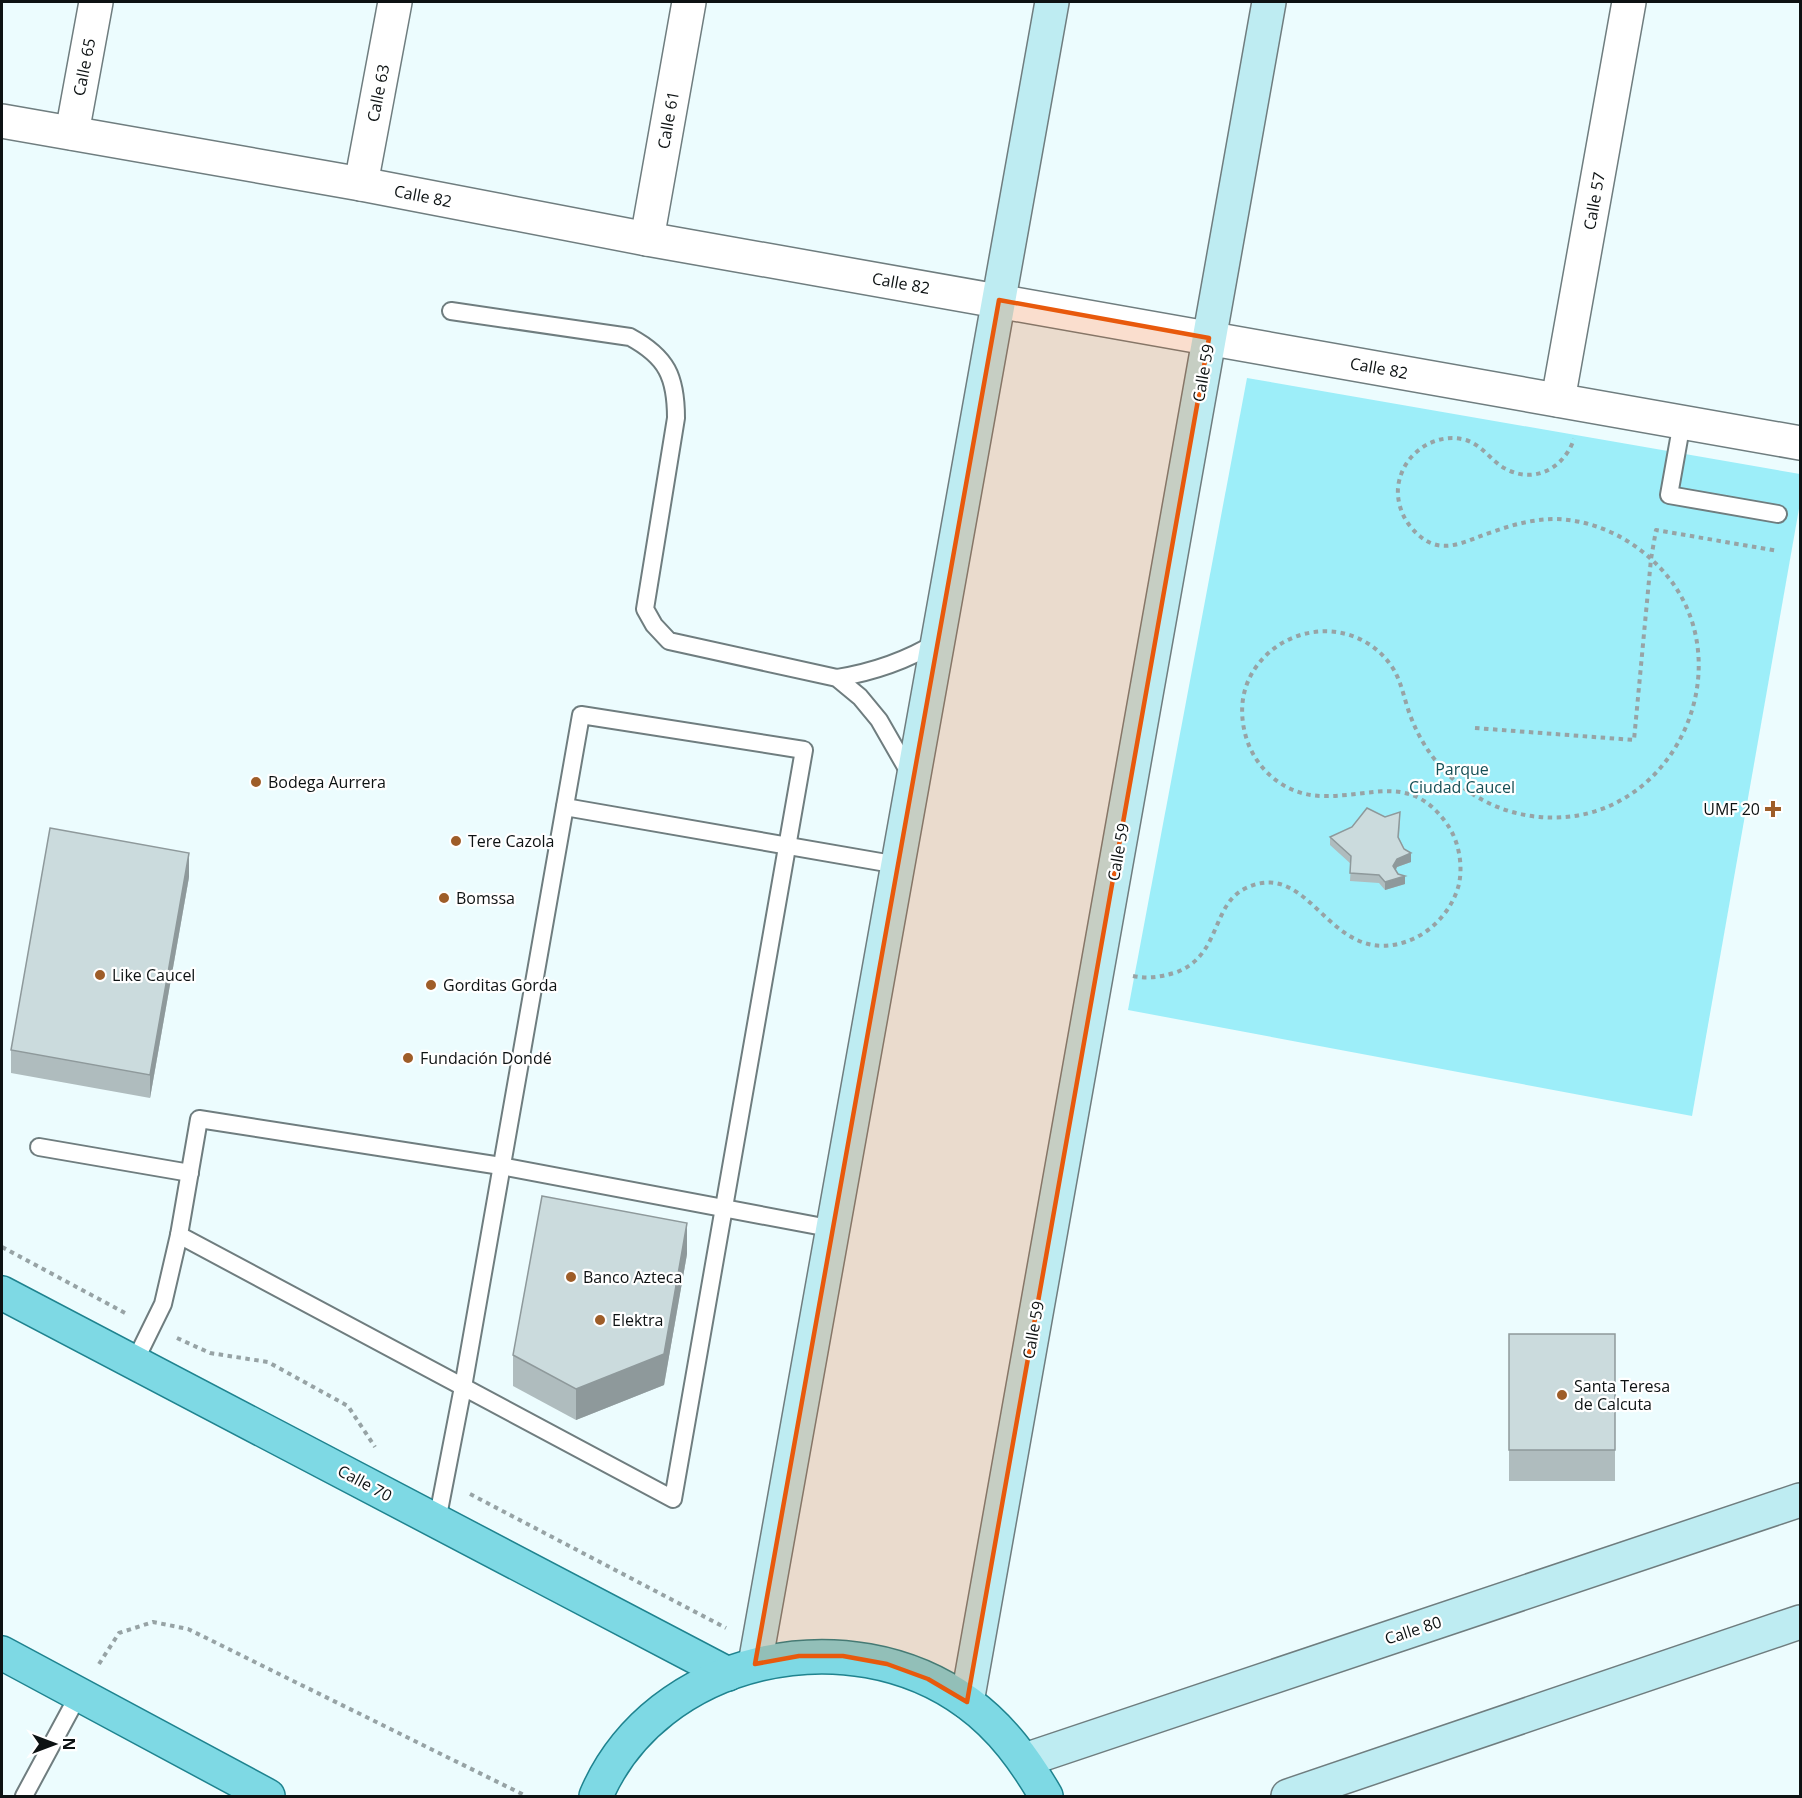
<svg xmlns="http://www.w3.org/2000/svg" width="1802" height="1798" font-family="'Open Sans',sans-serif">
<style>
.green{fill:#9deef9}
.lines{fill:none;stroke-linecap:round;stroke-linejoin:round}
.service-casing{stroke:#6f7d7f;stroke-width:20}
.minor-casing{stroke:#6f7d7f;stroke-width:36}
.secondary-casing{stroke:#6f7d7f;stroke-width:36}
.primary-casing{stroke:#1f838f;stroke-width:36}
.path{stroke:#97a3a5;stroke-width:4;stroke-dasharray:4.5 4.5;stroke-linecap:butt}
.service{stroke:#fff;stroke-width:16}
.minor{stroke:#fff;stroke-width:33}
.secondary{stroke:#beecf2;stroke-width:33}
.primary{stroke:#7ed9e4;stroke-width:33}
.wall{fill:#afbcbe}
.shaded-wall{fill:#8e999b}
.building{fill:#cbdbdd;stroke:#8e999b;stroke-width:1.5}
.marked{fill:#e8590c;fill-opacity:0.2;stroke:#e8590c;stroke-width:4.5;stroke-linejoin:round}
.poi-dot{fill:#9e5d28;stroke:#fff;stroke-width:2}
.labels{text-anchor:middle;dominant-baseline:central;stroke-width:4.5;stroke-linejoin:round;paint-order:stroke}
.street-label{font-size:16px;fill:#0d1213;stroke:#fff}
.park-label{font-size:16px;fill:#154f56;stroke:#fff}
.poi-label{font-size:16px;fill:#0d1213;stroke:#fff;text-anchor:start}
</style>
<rect width="100%" height="100%" fill="#ecfcfe"/>
<path class="green" d="M 1247,378 L 1800,474 L 1800,503 L 1692,1116 L 1128,1010 Z"/>
<g class="lines">
<g class="service-casing">
<g id="service">
<path d="M 451,311 L 630,337 C 667,357 676,377 676,418 L 645,609 L 654,625 L 669,641 L 837,678 L 860,697 L 879,720 L 910,774"/>
<path d="M 1682,422 L 1669,495 L 1778,514"/>
<path d="M 837,678 C 873,672 906,661 937,642"/>
<path d="M 565,807 L 898,865"/>
<path d="M 39,1147 L 190,1173"/>
<path d="M 179,1235 C 344,1323 509,1411 673,1499 L 804,750 L 581,715 L 463,1387 L 437,1521"/>
<path d="M 134,1363 L 163,1304 L 179,1235 L 199,1119 L 501,1166 L 834,1229"/>
<path d="M 24,1796 L 79,1694"/>
</g>
</g>
<g class="minor-casing">
<g id="minor">
<path d="M 2,121 L 361,184 L 647,239 L 1800,443"/>
<path d="M 72,133 L 96,2"/>
<path d="M 361,184 L 395,2"/>
<path d="M 647,239 L 689,2"/>
<path d="M 1558,400 L 1629,2"/>
</g>
</g>
<g class="secondary-casing">
<g id="secondary">
<path d="M 755,1664 L 1052,2"/>
<path d="M 967,1702 L 1269,2"/>
<path d="M 1025,1760 L 1800,1500"/>
<path d="M 1288,1796 L 1800,1622"/>
</g>
</g>
<g class="primary-casing">
<g id="primary">
<path d="M 2,1293 L 728,1674"/>
<path d="M 2,1653 L 268,1796"/>
<path d="M 596,1796 C 656,1656 849,1615 968,1703 C 1002,1728 1025,1760 1046,1796"/>
</g>
</g>
<g class="path">
<path d="M 1475,728 L 1634,740 L 1651,559 L 1656,530 L 1778,551"/>
<path d="M 1133,976 C 1148,979 1160,977 1174,973 C 1222,957 1210,905 1246,888 C 1314,856 1329,975 1413,939 C 1435,929 1453,908 1459,884 C 1463,865 1459,841 1447,824 C 1411,773 1373,797 1323,796 C 1287,796 1256,771 1246,737 C 1239,713 1241,688 1256,667 C 1288,622 1356,618 1390,664 C 1401,679 1403,695 1409,712 C 1429,770 1479,812 1540,817 C 1678,829 1754,651 1651,559 C 1626,536 1592,520 1556,519 C 1535,519 1515,524 1495,531 C 1463,541 1438,561 1410,526 C 1402,516 1397,502 1398,488 C 1401,455 1434,431 1466,440 C 1484,446 1492,463 1508,470 C 1537,484 1565,466 1574,439"/>
<path d="M 2,1247 L 127,1314"/>
<path d="M 177,1338 L 210,1353 L 268,1362 L 348,1406 L 375,1447"/>
<path d="M 470,1494 L 726,1628"/>
<path d="M 99,1664 L 119,1633 L 153,1622 L 188,1629 L 526,1796"/>
</g>
<use href="#service" class="service"/>
<use href="#minor" class="minor"/>
<use href="#secondary" class="secondary"/>
<use href="#primary" class="primary"/>
</g>
<g class="wall">
<path d="M 1385,817 L 1400,820 L 1399,838 L 1411,862 L 1397,867 L 1396,870 L 1405,884 L 1385,890 L 1379,883 L 1350,881 L 1351,864 L 1330,845 L 1330,837 Z"/>
<path d="M 189,877 L 150,1098 L 11,1073 L 11,1050 Z"/>
<path d="M 687,1254 L 664,1385 L 576,1420 L 513,1386 L 513,1355 Z"/>
<rect x="1509" y="1334" width="106" height="147"/>
</g>
<g class="shaded-wall">
<path d="M 189,853 L 189,877 L 150,1098 L 150,1075 Z"/>
<path d="M 1411,853 L 1411,862 L 1397,867 L 1393,875 L 1393,866 L 1397,859 Z"/>
<path d="M 1405,876 L 1405,884 L 1385,890 L 1385,882 Z"/>
<path d="M 687,1223 L 687,1254 L 664,1385 L 576,1420 L 576,1389 Z"/>
</g>
<g class="building">
<path d="M 1367,808 L 1385,817 L 1400,812 L 1398,837 L 1404,849 L 1411,853 L 1397,859 L 1393,866 L 1398,874 L 1405,876 L 1385,882 L 1379,875 L 1350,873 L 1351,856 L 1330,837 L 1352,827 Z"/>
<path d="M 50,828 L 189,853 L 150,1075 L 11,1050 Z"/>
<path d="M 542,1196 L 687,1223 L 664,1354 L 576,1389 L 513,1355 Z"/>
<rect x="1509" y="1334" width="106" height="116"/>
</g>
<path class="marked" d="M 999,300 L 1209,338 L 967,1702 L 928,1679 L 887,1664 L 843,1656 L 799,1656 L 755,1664 Z"/>
<g class="poi-dot">
<circle cx="256" cy="782" r="6"/>
<path d="M1770 800h6v6h6v6h-6v6h-6v-6h-6v-6h6z"/>
<circle cx="456" cy="841" r="6"/>
<circle cx="444" cy="898" r="6"/>
<circle cx="100" cy="975" r="6"/>
<circle cx="431" cy="985" r="6"/>
<circle cx="408" cy="1058" r="6"/>
<circle cx="571" cy="1277" r="6"/>
<circle cx="600" cy="1320" r="6"/>
<circle cx="1562" cy="1395" r="6"/>
</g>
<g class="labels">
<g class="street-label">
<text transform="translate(84 67) rotate(-79)">Calle 65</text>
<text transform="translate(378 93) rotate(-79)">Calle 63</text>
<text transform="translate(668 120) rotate(-80)">Calle 61</text>
<text transform="translate(423 196) rotate(11)">Calle 82</text>
<text transform="translate(1594 201) rotate(-80)">Calle 57</text>
<text transform="translate(901 283) rotate(10)">Calle 82</text>
<text transform="translate(1379 368) rotate(10)">Calle 82</text>
<text transform="translate(1203 373) rotate(-80)">Calle 59</text>
<text transform="translate(1118 852) rotate(-80)">Calle 59</text>
<text transform="translate(1033 1330) rotate(-80)">Calle 59</text>
<text transform="translate(365 1483) rotate(28)">Calle 70</text>
<text transform="translate(1413 1630) rotate(-18)">Calle 80</text>
</g>
<g class="park-label">
<text x="1462" y="769">Parque<tspan x="1462" dy="18">Ciudad Caucel</tspan></text>
</g>
<g class="poi-label">
<text x="268" y="782">Bodega Aurrera</text>
<text x="1760" y="809" text-anchor="end">UMF 20</text>
<text x="468" y="841">Tere Cazola</text>
<text x="456" y="898">Bomssa</text>
<text x="112" y="975">Like Caucel</text>
<text x="443" y="985">Gorditas Gorda</text>
<text x="420" y="1058">Fundación Dondé</text>
<text x="583" y="1277">Banco Azteca</text>
<text x="612" y="1320">Elektra</text>
<text x="1574" y="1386">Santa Teresa<tspan x="1574" dy="18">de Calcuta</tspan></text>
</g>
</g>
<rect width="1802" height="1798" fill="none" stroke="#0d1213" stroke-width="6"/>
<g transform="translate(54 1744) rotate(90)" stroke="#ffffff" stroke-width="4.5" paint-order="stroke">
<path d="M0-4.5L10 22L0 15L-10 22Z" fill="#0d1213"/>
<text y="-9" font-size="16" font-weight="bold" text-anchor="middle" fill="#0d1213">N</text>
</g>
</svg>
